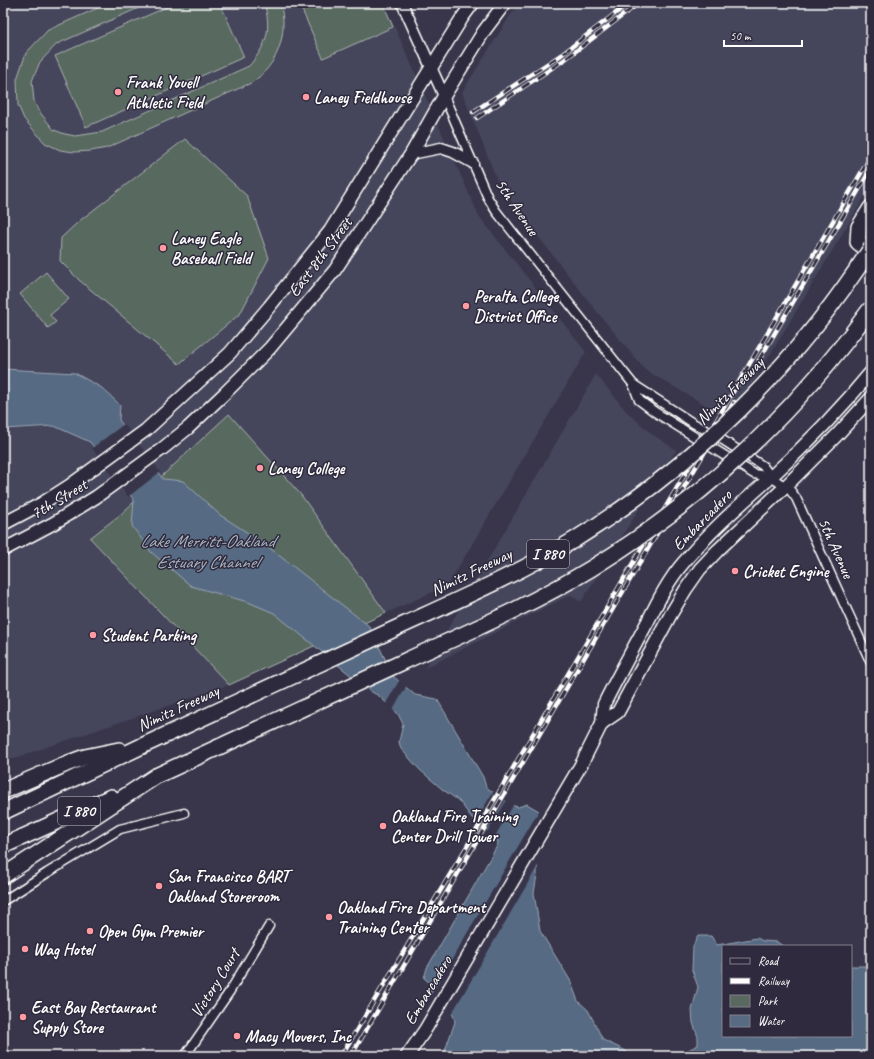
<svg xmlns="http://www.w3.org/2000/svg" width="874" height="1059" font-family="Caveat,sans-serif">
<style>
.built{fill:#45445b}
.green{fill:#596960;stroke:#acb4b0}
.water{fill:#576b83;stroke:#9aa6b5}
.pier{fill:#39364b}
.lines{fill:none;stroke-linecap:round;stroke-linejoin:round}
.minor-casing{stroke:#fff;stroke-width:11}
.tertiary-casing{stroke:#fff;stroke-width:13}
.secondary-casing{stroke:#fff;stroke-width:15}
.motorway-casing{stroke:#fff;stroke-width:18}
.minor{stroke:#2f2a3d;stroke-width:8}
.tertiary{stroke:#2f2a3d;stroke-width:10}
.secondary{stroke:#2f2a3d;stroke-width:12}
.motorway{stroke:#2f2a3d;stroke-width:15}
.rail-casing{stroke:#fff;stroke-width:4.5}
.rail{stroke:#2f2a3d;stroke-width:3;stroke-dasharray:9;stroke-linecap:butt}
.motorway-bridge-casing{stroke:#fff;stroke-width:18;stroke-linecap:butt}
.motorway-bridge{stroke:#2f2a3d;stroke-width:15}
.poi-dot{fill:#ff9aa2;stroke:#2f2a3d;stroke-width:1.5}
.labels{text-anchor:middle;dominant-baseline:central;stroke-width:3;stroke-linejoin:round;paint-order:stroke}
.shield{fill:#2f2a3d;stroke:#c1bfc5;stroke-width:1}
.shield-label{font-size:16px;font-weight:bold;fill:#fff}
.poi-label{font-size:17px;font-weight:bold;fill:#fff;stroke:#2f2a3d;text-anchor:start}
.street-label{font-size:17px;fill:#fff;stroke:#2f2a3d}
.water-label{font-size:18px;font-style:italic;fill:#abb5c1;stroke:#2f2a3d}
</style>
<rect width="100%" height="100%" fill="#39364b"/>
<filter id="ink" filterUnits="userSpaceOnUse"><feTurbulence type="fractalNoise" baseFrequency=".025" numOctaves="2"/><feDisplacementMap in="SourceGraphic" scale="8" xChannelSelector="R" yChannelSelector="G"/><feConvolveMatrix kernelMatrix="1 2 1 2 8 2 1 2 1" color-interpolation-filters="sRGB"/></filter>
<g filter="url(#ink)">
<g class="built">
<path d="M 24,3 L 384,3 L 479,216 L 586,352 L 448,585 L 229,685 L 3,762 L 3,12 Z"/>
<path d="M 520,3 L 871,3 L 871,186 L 731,420 L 645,370 L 598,313 L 515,207 L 497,180 L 462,92 L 510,16 Z"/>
<path d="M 596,374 L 627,412 L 652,434 L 676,450 L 581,602 L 570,595 L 425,668 Z"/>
</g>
<g class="green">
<path d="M 109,3 L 150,3 L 57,44 L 40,62 L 32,81 L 34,101 L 38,110 L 54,130 L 65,134 L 75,136 L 102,132 L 249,66 C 267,45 272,29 264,3 L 280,3 C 289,33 278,66 251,83 L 107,148 L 91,151 L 74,152 L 60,150 L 45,143 L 24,119 L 18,105 L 17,79 L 26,53 L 48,30 Z"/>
<path d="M 176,3 L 220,3 L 244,57 L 86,127 L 55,56 Z"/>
<path d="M 299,3 L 383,3 L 393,27 L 323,58 Z"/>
<path d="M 185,139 L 247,196 L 269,258 L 240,314 L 179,364 L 79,280 L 60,261 L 61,238 L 78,222 Z"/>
<path d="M 46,272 L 69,299 L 50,315 L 56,322 L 48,328 L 20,294 Z"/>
<path d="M 229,414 L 301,495 L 386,613 L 229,685 L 90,538 L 121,514 Z"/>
</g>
<g class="water">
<path d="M 3,369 L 75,373 L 102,388 L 120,405 L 119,420 L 163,479 L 183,481 L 220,515 L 262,542 L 369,626 L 394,677 L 415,695 L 437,699 L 483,777 L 486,787 L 511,805 L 518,807 L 527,804 L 539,811 L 537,875 L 534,893 L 540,931 L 570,980 L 578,1001 L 588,1010 L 603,1040 L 626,1051 L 631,1056 L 443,1056 L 455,1022 C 454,1009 440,1004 430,998 L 431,984 L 424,978 L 427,968 L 497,846 L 498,843 L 495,836 L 472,818 L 459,801 L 442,789 L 420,770 L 401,749 L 399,742 L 403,724 L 398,714 L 379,696 L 370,691 L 274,613 L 248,602 L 191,586 L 151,552 L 132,526 L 134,500 L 90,442 L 54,426 L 3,429 Z"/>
<path d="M 698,936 L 711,936 L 717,945 L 757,938 L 763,941 L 777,942 L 783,946 L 723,946 L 723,1036 L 851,1036 L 851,966 L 871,966 L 871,1056 L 676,1056 L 698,1045 L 698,1037 L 693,1023 L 692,1010 L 698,987 L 692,970 L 693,946 Z"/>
</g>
<g class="pier">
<path d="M 124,424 L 160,472 L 128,497 L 92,448 Z"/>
<path d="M 400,679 L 407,685 L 392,712 L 385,705 Z"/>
<path d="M 494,790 L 506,799 L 486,832 L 475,822 Z"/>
<path d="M 507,800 L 514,804 L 494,838 L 487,832 Z"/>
<path d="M 540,809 L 541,811 L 539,864 L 451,1015 L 447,1010 L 428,1000 Z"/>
</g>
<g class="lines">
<g class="minor-casing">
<g id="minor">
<path d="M 444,96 L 488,198 L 496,211 L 633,384 L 639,400 L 655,412 L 754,474 L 771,477"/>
<path d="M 633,384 L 693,423 L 715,435 L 763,466 L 771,477 L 790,490 L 796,498 L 871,663"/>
<path d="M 3,901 L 47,873 L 120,829 L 184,813"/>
<path d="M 185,1056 L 230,991 L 269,926"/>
</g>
</g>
<g class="tertiary-casing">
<g id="tertiary">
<path d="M 402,3 L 444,96"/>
<path d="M 411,154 L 441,148 L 453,152 L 473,163"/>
</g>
</g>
<g class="secondary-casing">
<g id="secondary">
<path d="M 3,524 L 41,504 L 69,486 L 146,430 L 230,353 L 269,307 L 330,231 L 462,18 L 473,3"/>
<path d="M 3,550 L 54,523 L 96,497 L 162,449 L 188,428 L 224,394 L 270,348 L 335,270 L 411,154 L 444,96 L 484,31 L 505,3"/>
<path d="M 602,723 L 618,712 L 671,614 L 686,589 L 700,569 L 718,550 L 785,487 L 836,436 L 871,398"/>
<path d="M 407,1056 L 425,1030 L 582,763 L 602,723 L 604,704 C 618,676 633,649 648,621 C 658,601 669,579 684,562 C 710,531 741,504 771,477 C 807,444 840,410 871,372"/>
</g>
</g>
<g class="motorway-casing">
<g id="motorway">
<path d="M 871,208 L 859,227 L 858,242 L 871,253"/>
<path d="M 3,791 L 66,764 L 85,757 L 119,750"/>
<path d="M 3,812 L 142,746"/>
<path d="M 3,846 L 111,797"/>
<path d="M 3,876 L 156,776"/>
</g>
</g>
<use href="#minor" class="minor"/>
<use href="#tertiary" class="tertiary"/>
<use href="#secondary" class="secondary"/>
<use href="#motorway" class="motorway"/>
<g class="rail-casing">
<g id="rail">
<path d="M 473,112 L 561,55 L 629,3"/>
<path d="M 477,118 L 564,60 L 639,3"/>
<path d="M 759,360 L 871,169"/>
<path d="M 341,1056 L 475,833 L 871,156"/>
<path d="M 351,1056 L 734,402"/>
</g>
</g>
<use href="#rail" class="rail"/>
<g class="motorway-bridge-casing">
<g id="motorway-bridge">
<path d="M 142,746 C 224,708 306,670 388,632 C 451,603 514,576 574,540 C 693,467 796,365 871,248"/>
<path d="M 156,776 C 239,738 322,700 405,661 C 468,632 533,604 592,568 C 701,501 796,412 871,308"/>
</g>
</g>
<use href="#motorway-bridge" class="motorway-bridge"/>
</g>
</g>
<g class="poi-dot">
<circle cx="118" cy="92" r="4"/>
<circle cx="306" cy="97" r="4"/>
<circle cx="163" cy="248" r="4"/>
<circle cx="466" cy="306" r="4"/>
<circle cx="260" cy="468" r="4"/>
<circle cx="735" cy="571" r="4"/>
<circle cx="93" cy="635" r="4"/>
<circle cx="383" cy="826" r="4"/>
<circle cx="159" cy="886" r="4"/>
<circle cx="329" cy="917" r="4"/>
<circle cx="90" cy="931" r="4"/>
<circle cx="25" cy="949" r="4"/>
<circle cx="23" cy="1017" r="4"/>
<circle cx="237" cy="1036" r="4"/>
</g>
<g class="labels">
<g class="shield">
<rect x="527" y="540" width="42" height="28" rx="3"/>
<rect x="58" y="797" width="42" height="28" rx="3"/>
</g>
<g class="shield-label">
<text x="548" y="554">I 880</text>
<text x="79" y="811">I 880</text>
</g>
<g class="poi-label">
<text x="126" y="82">Frank Youell<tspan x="126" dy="20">Athletic Field</tspan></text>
<text x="314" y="97">Laney Fieldhouse</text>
<text x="171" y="238">Laney Eagle<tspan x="171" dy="20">Baseball Field</tspan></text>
<text x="474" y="296">Peralta College<tspan x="474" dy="20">District Office</tspan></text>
<text x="268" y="468">Laney College</text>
<text x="743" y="571">Cricket Engine</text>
<text x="101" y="635">Student Parking</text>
<text x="391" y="816">Oakland Fire Training<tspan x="391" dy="20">Center Drill Tower</tspan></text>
<text x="167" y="876">San Francisco BART<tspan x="167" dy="20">Oakland Storeroom</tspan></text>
<text x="337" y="907">Oakland Fire Department<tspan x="337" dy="20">Training Center</tspan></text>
<text x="98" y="931">Open Gym Premier</text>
<text x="33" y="949">Wag Hotel</text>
<text x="31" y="1007">East Bay Restaurant<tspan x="31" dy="20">Supply Store</tspan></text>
<text x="245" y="1036">Macy Movers, Inc</text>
</g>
<g class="street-label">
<text transform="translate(517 207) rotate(56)">5th Avenue</text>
<text transform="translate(320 257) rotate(-53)">East 8th Street</text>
<text transform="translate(730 391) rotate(-45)">Nimitz Freeway</text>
<text transform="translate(59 499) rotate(-31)">7th Street</text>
<text transform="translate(702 520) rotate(-46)">Embarcadero</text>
<text transform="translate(836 548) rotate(66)">5th Avenue</text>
<text transform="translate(471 572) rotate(-26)">Nimitz Freeway</text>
<text transform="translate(178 708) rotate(-25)">Nimitz Freeway</text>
<text transform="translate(215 983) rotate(-58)">Victory Court</text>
<text transform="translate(428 990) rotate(-59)">Embarcadero</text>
</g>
<g class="water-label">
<text x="207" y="541">Lake Merritt-Oakland<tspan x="207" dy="21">Estuary Channel</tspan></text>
</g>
</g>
<rect width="874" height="1059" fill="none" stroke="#2f2a3d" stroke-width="16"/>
<rect x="8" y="8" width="858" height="1043" fill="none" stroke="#fff" stroke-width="1.5" filter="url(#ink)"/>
<rect x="722" y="945" width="130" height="92" fill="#2f2a3d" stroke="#827f8b"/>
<rect x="730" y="958" width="20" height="6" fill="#2f2a3d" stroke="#827f8b"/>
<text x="758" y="965" font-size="12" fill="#ffffff">Road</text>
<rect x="730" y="978" width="20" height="6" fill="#ffffff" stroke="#827f8b"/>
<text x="758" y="985" font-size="12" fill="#ffffff">Railway</text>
<rect x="730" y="995" width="20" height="12" fill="#596960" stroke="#827f8b"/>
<text x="758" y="1005" font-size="12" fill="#ffffff">Park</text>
<rect x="730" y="1015" width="20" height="12" fill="#576b83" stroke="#827f8b"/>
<text x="758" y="1025" font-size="12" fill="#ffffff">Water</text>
<path d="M724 40v6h78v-6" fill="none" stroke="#ffffff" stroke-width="2"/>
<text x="730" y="40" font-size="12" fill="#ffffff" stroke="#2f2a3d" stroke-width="3" paint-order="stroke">50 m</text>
</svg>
